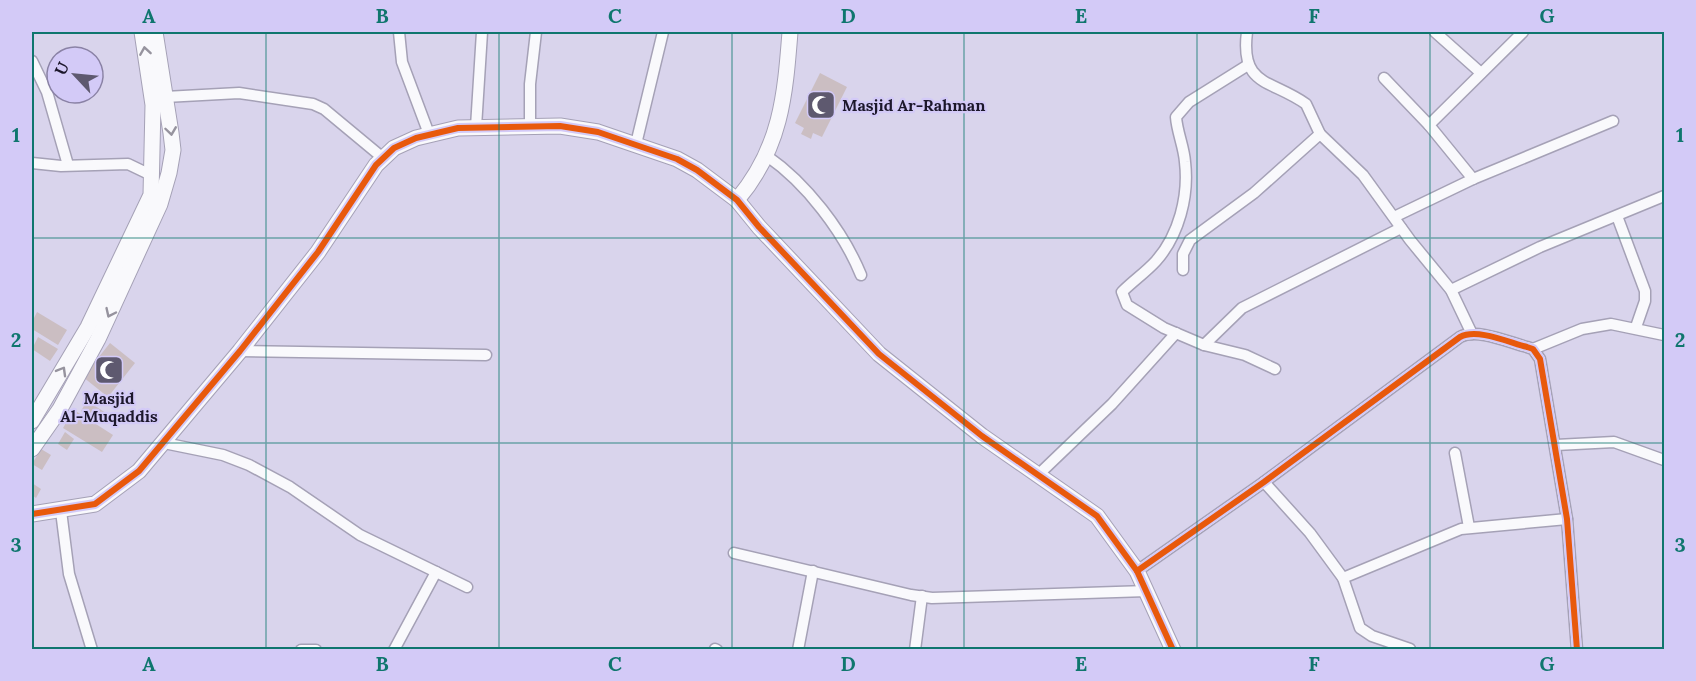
<svg xmlns="http://www.w3.org/2000/svg" width="1696" height="681" font-family="Lora,serif">
<style>
.building{fill:#cbbec2}
.lines{fill:none;stroke-linecap:round;stroke-linejoin:round}
.street-casing{stroke:#a5a1b6;stroke-width:13}
.secondary-casing{stroke:#a5a1b6;stroke-width:17}
.street{stroke:#f9f9fc;stroke-width:10}
.secondary{stroke:#f9f9fc;stroke-width:15}
.cycleway-casing{stroke:#d3caf7;stroke-width:10}
.cycleway{stroke:#e8590c;stroke-width:6}
.oneway{stroke:#96939e}
.grid{fill:none;stroke:#0f766e;stroke-width:1.5;stroke-opacity:0.55}
.labels{text-anchor:middle;dominant-baseline:central;stroke-width:4.5;stroke-linejoin:round;paint-order:stroke}
.poi-label{font-size:16px;font-weight:bold;fill:#1c172b;stroke:#d3caf7;text-anchor:start}
.neatline{fill:none;stroke:#0f766e;stroke-width:2}
.grid-label{font-size:20px;text-anchor:middle;font-weight:bold;fill:#0f766e}
</style>
<rect width="100%" height="100%" fill="#d9d4ec"/>
<g class="building">
<path d="M 820,73 L 847,87 L 822,137 L 813,133 L 811,139 L 801,134 L 804,128 L 795,123 Z"/>
<path d="M 37,312 L 67,330 L 58,345 L 32,329 L 32,322 Z"/>
<path d="M 38,337 L 58,349 L 50,361 L 32,349 Z"/>
<path d="M 110,343 L 135,363 L 108,397 L 83,377 Z"/>
<path d="M 87,401 L 106,413 L 100,422 L 81,411 Z"/>
<path d="M 74,410 L 113,435 L 102,452 L 63,428 Z"/>
<path d="M 65,432 L 74,439 L 67,450 L 58,444 Z"/>
<path d="M 41,449 L 51,455 L 42,470 L 32,464 Z"/>
<path d="M 32,483 L 41,489 L 36,498 L 32,495 Z"/>
</g>
<g class="lines">
<g class="street-casing">
<g id="street">
<path d="M 399,32 L 402,62 L 429,134"/>
<path d="M 1247,32 C 1240,87 1271,79 1306,104 L 1320,134"/>
<path d="M 1435,32 L 1481,73"/>
<path d="M 32,61 L 47,92 L 68,165"/>
<path d="M 1248,65 L 1189,102 L 1176,117 C 1177,132 1184,147 1185,162 C 1189,196 1179,235 1156,261 C 1146,272 1133,281 1122,292 L 1127,305 L 1164,328 L 1204,345 L 1245,355 L 1275,369"/>
<path d="M 1384,78 L 1429,125"/>
<path d="M 165,97 L 239,93 L 313,104 L 324,109 L 383,158"/>
<path d="M 530,125 L 530,84 L 536,32"/>
<path d="M 476,127 L 482,32"/>
<path d="M 636,144 L 663,32"/>
<path d="M 767,156 C 806,183 843,231 861,275"/>
<path d="M 32,163 L 61,166 L 128,164 L 153,176"/>
<path d="M 1473,179 L 1429,125 L 1523,32"/>
<path d="M 1617,216 L 1645,291 L 1645,301 L 1636,327"/>
<path d="M 1394,217 L 1473,179 L 1613,121"/>
<path d="M 1183,270 L 1183,254 L 1190,240 L 1254,193 L 1320,134 L 1363,175 L 1410,240 L 1451,290 L 1472,334"/>
<path d="M 1451,290 L 1540,247 L 1664,196"/>
<path d="M 1204,345 L 1242,308 L 1401,228"/>
<path d="M 1533,349 L 1582,329 L 1611,324 L 1664,335"/>
<path d="M 240,351 L 486,355"/>
<path d="M 164,443 L 223,455 L 249,465 L 290,487 L 360,535 L 467,587"/>
<path d="M 1556,445 L 1614,442 L 1664,460"/>
<path d="M 1455,453 L 1469,527"/>
<path d="M 1038,475 L 1112,404 L 1176,333"/>
<path d="M 1264,482 L 1310,533 L 1343,578 L 1360,628 L 1372,636 L 1410,649"/>
<path d="M 61,511 L 69,574 L 92,650"/>
<path d="M 734,553 L 911,595 L 932,598 L 1147,591"/>
<path d="M 1137,571 L 1264,482 L 1460,337 C 1477,328 1508,342 1527,347 L 1533,349 L 1540,359 L 1567,519 L 1577,650"/>
<path d="M 1343,578 L 1461,529 L 1567,519"/>
<path d="M 715,649 L 717,650"/>
<path d="M 301,650 L 316,650"/>
<path d="M 394,650 L 436,572"/>
<path d="M 798,650 L 813,571"/>
<path d="M 915,650 L 922,596"/>
</g>
</g>
<g class="secondary-casing">
<g id="secondary">
<path d="M 737,200 C 781,148 785,96 790,32"/>
<path d="M 32,421 L 88,327 L 151,195 L 153,105 L 142,32"/>
<path d="M 32,449 L 60,409 L 98,339 L 160,204 L 169,173 L 173,150 L 171,133 L 155,32"/>
<path d="M 32,514 L 95,504 L 139,471 L 240,351 L 318,252 L 376,165 L 394,148 L 416,138 L 458,128 L 560,126 L 598,132 L 677,159 L 697,170 L 737,200 L 759,227 L 879,354 L 982,436 L 1097,516 L 1137,571 L 1173,650"/>
</g>
</g>
<use href="#street" class="street"/>
<use href="#secondary" class="secondary"/>
<g class="cycleway-casing">
<g id="cycleway">
<path d="M 32,514 L 95,504 L 139,471 L 240,351 L 318,252 L 376,165 L 394,148 L 416,138 L 458,128 L 560,126 L 598,132 L 677,159 L 697,170 L 737,200 L 759,227 L 879,354 L 982,436 L 1097,516 L 1137,571 L 1173,650"/>
<path d="M 1137,571 L 1264,482 L 1460,337 C 1477,328 1508,342 1527,347 L 1533,349 L 1540,359 L 1567,519 L 1577,650"/>
</g>
</g>
<use href="#cycleway" class="cycleway"/>
</g>
<defs><path id="oneway-chevron" d="M-2-3.5L2.5 0L-2 3.5" fill="none" stroke-width="1.6" stroke-linecap="round" stroke-linejoin="round" transform="scale(1.5)"/></defs>
<g class="oneway">
<use href="#oneway-chevron" transform="translate(145 51) rotate(-99)"/>
<use href="#oneway-chevron" transform="translate(171 131) rotate(82)"/>
<use href="#oneway-chevron" transform="translate(110 313) rotate(115)"/>
<use href="#oneway-chevron" transform="translate(62 371) rotate(-60)"/>
</g>
<path class="grid" d="M 266,32 L 266,650M 499,32 L 499,650M 732,32 L 732,650M 964,32 L 964,650M 1197,32 L 1197,650M 1430,32 L 1430,650M 32,238 L 1664,238M 32,443 L 1664,443"/>
<defs>
<g id="mosque-square" transform="scale(1.5)"><rect x="-9" y="-9" width="18" height="18" rx="4" fill="#5e596f" stroke="#d3caf7"/><path d="M3.5-4.9A6 6 0 1 0 3.5 4.9A5 5 0 1 1 3.5-4.9Z" fill="#fff"/></g>
</defs>
<g fill-rule="evenodd">
<use href="#mosque-square" x="821" y="105"/>
<use href="#mosque-square" x="109" y="370"/>
</g>
<g class="labels">
<g class="poi-label">
<text x="842" y="105">Masjid Ar-Rahman</text>
<text x="109" y="398" text-anchor="middle">Masjid<tspan x="109" dy="18">Al-Muqaddis</tspan></text>
</g>
</g>
<rect width="1696" height="681" fill="none" stroke="#d3caf7" stroke-width="66"/>
<g transform="translate(75 75) rotate(296)"><circle r="28" fill="#d3caf7" stroke="#8a82a5" stroke-width="1.5"/>
<path d="M0-4.5L10 22L0 15L-10 22Z" fill="#5e596f"/>
<text y="-9" font-size="16" font-weight="bold" text-anchor="middle" fill="#1c172b">U</text>
</g>
<rect x="33" y="33" width="1630" height="615" class="neatline"/>
<g class="grid-label">
<text x="149" y="23">A</text>
<text x="382" y="23">B</text>
<text x="615" y="23">C</text>
<text x="848" y="23">D</text>
<text x="1081" y="23">E</text>
<text x="1314" y="23">F</text>
<text x="1547" y="23">G</text>
<text x="16" y="142">1</text>
<text x="1680" y="142">1</text>
<text x="16" y="347">2</text>
<text x="1680" y="347">2</text>
<text x="16" y="552">3</text>
<text x="1680" y="552">3</text>
<text x="149" y="671">A</text>
<text x="382" y="671">B</text>
<text x="615" y="671">C</text>
<text x="848" y="671">D</text>
<text x="1081" y="671">E</text>
<text x="1314" y="671">F</text>
<text x="1547" y="671">G</text>
</g>
</svg>
